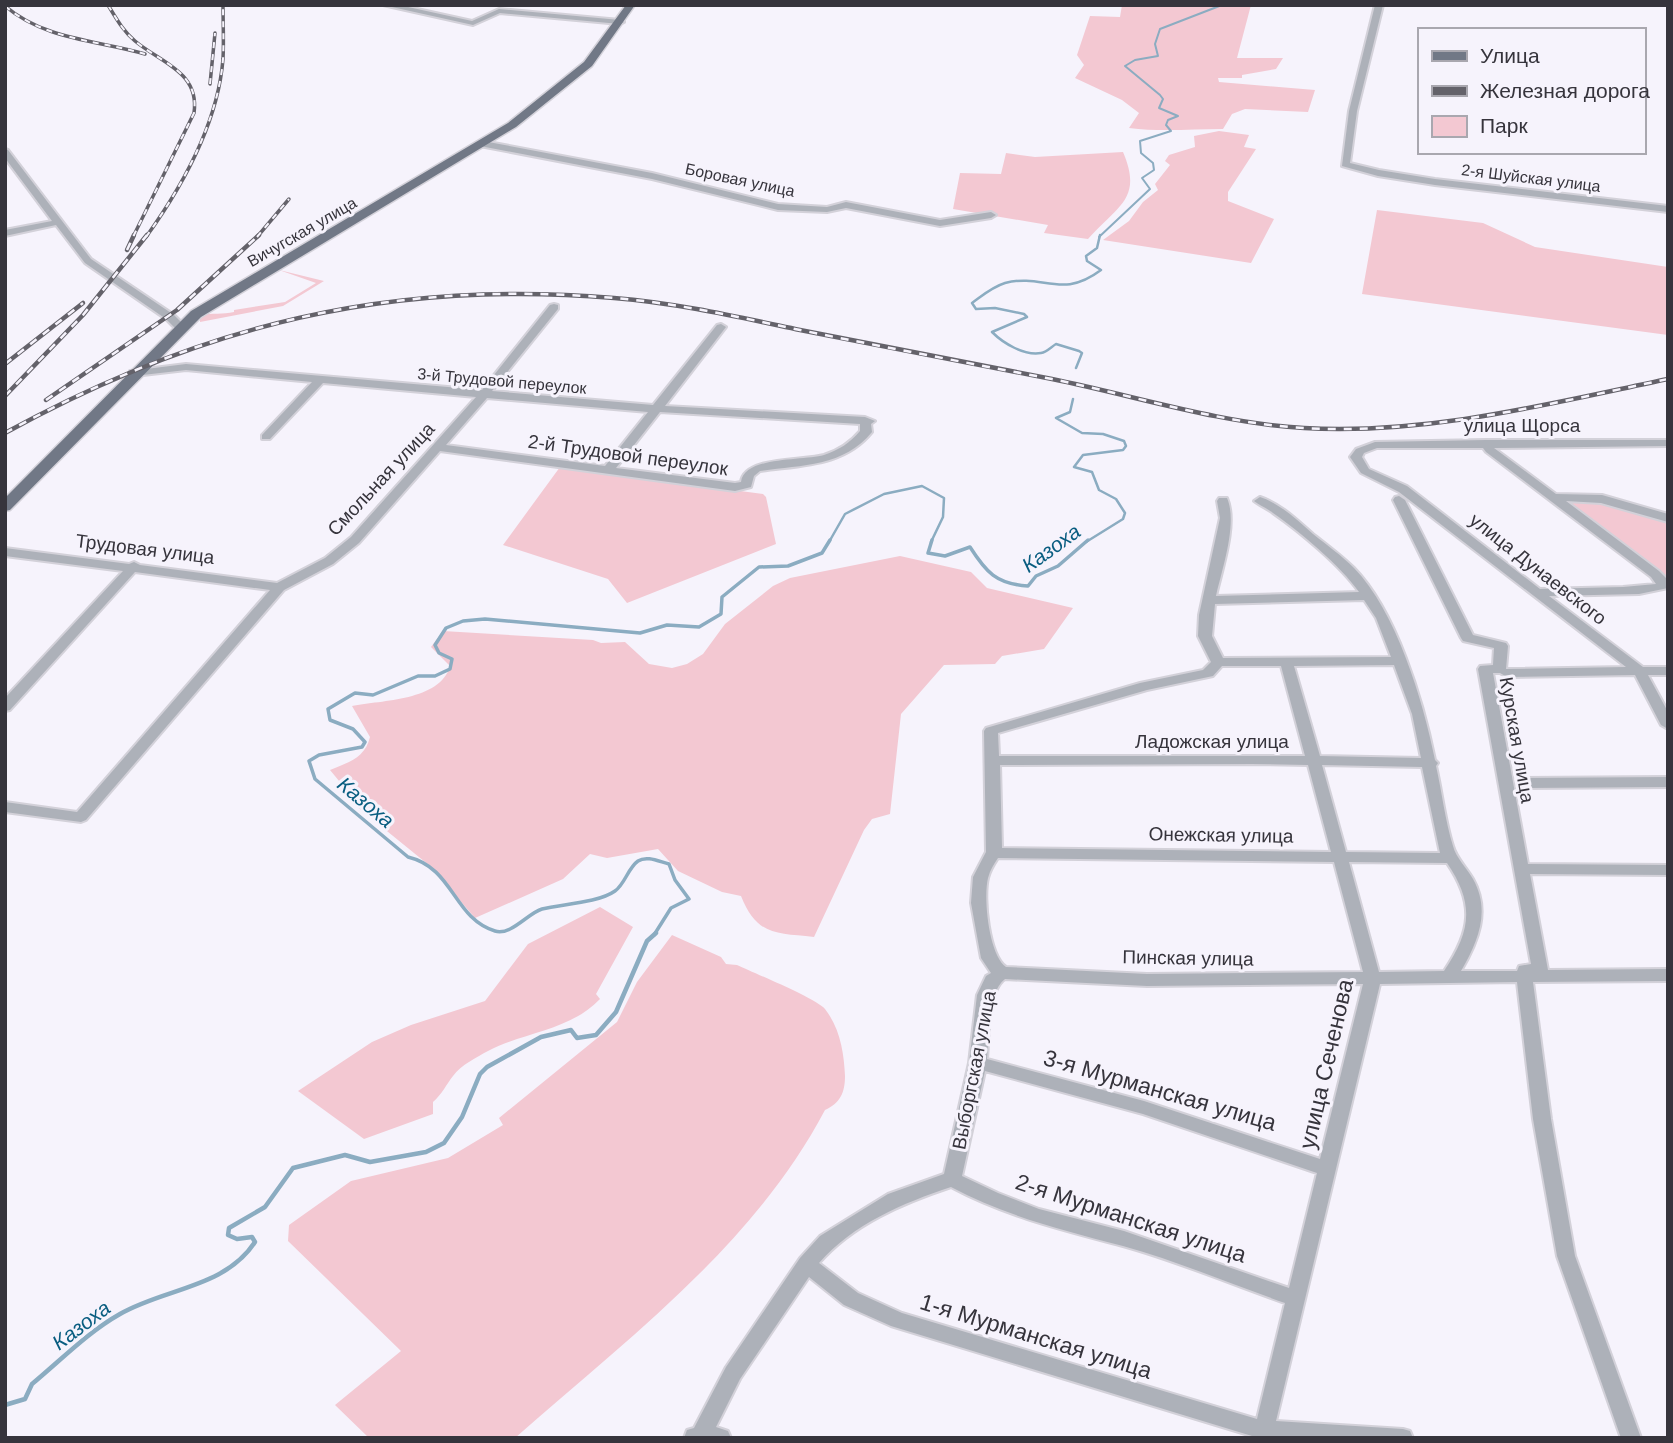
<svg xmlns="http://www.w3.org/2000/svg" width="1673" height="1443" font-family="Arial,sans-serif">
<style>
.green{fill:#f3c8d2}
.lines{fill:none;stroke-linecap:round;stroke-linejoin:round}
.stream-far3{stroke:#8bacc1;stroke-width:2}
.stream-far2{stroke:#8bacc1;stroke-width:2.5}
.stream-far1{stroke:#8bacc1;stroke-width:3.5}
.stream{stroke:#8bacc1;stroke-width:4.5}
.minor-casing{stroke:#d3d1d9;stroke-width:4}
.major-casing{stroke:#d3d1d9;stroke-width:3}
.minor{fill:#adb1b9;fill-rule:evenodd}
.major{fill:#717886;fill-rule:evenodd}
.rail-far1-casing{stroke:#64626a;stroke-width:3.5}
.rail-casing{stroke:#64626a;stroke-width:4.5}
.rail-far1{stroke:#f6f3fc;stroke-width:2;stroke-dasharray:6;stroke-linecap:butt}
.rail{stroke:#f6f3fc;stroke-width:2.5;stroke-dasharray:8;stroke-linecap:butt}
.labels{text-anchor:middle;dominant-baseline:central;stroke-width:6;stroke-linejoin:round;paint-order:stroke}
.far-street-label{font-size:16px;fill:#36343c;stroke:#f6f3fc}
.street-label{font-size:19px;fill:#36343c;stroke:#f6f3fc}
.water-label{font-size:21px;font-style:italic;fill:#095d80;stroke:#f6f3fc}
.near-street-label{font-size:23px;fill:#36343c;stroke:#f6f3fc}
</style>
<rect width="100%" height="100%" fill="#f6f3fc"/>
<g class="green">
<path d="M 1122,5 L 1251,5 L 1237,58 L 1283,58 L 1276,69 L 1242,75 L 1242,78 L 1218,78 L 1219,82 L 1315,90 L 1308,112 L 1245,109 L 1232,114 L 1223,129 C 1192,129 1160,132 1129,128 L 1139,113 L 1122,100 L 1075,78 L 1084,65 L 1077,55 L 1090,16 L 1120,17 Z"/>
<path d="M 1219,131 L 1249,135 L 1244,147 L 1256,149 L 1228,192 L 1228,201 L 1274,219 L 1251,263 L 1103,240 L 1129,221 L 1143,202 L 1158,190 L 1155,184 L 1170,165 L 1165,161 L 1169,155 L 1195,147 L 1194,136 Z"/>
<path d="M 1123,152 C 1143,199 1118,205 1088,239 L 1044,233 L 1048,225 L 953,209 L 960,173 L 1001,174 L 1006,153 L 1035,157 Z"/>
<path d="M 1377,210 L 1483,223 L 1535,247 L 1668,267 L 1668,335 L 1362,294 Z"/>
<path d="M 279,270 L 324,281 L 283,306 L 200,322 L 200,316 C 212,312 223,315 234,312 L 234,310 L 285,302 L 316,283 Z"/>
<path d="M 560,467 L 763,494 L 766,497 L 776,544 L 627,603 L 608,579 L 503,545 Z"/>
<path d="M 1565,501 L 1616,505 L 1668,521 L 1668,577 Z"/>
<path d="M 900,556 L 971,572 L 987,588 L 1073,608 L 1044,649 L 1002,656 L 995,664 L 944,665 L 901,714 L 890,814 L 872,819 L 864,830 L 814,937 C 776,933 757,936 741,896 L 722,892 L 678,871 L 658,849 L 607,858 L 590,854 L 563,879 L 475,918 L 430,866 L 345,797 L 349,793 L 330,770 C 349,762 365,758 370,737 L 352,706 C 382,700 440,701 450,666 L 431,647 L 443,631 L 593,640 L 601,643 L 625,642 L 649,664 L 672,668 L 687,664 L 703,654 L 725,624 L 773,586 L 790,578 Z"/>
<path d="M 600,907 L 633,927 L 596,994 L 600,999 C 569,1031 527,1031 488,1051 C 477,1057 461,1065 453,1076 C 446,1085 442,1094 433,1102 L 433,1114 L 364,1139 L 298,1091 L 372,1042 L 411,1025 L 485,1001 L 528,944 Z"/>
<path d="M 672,935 L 721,957 L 726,964 L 737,965 C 754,973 815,998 825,1009 C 840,1028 844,1053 845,1076 C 845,1093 840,1103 825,1110 C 754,1245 627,1339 515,1438 L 369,1438 L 335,1405 L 401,1351 L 288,1241 L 289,1225 L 351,1181 L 448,1158 L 503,1125 L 499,1118 L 617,1022 L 637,982 Z"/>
</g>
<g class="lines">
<path class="stream-far3" d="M 1099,237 L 1150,189 L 1142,178 L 1154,170 L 1153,163 L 1141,153 L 1140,141 L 1171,131 L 1166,125 L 1168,120 L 1178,116 L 1159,108 L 1163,99 L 1160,95 L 1125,66 L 1135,60 L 1158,56 L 1155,44 L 1160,29 L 1222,5"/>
<g class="stream-far2">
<path d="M 1076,368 L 1082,353 L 1079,351 L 1056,344 C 1051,347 1047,352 1041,353 C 1024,356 1003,343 992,332 L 1027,317 L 1024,314 L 995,308 L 976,309 L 972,303 C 983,295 992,287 1005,283 C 1044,273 1061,300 1101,270 L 1087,261 L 1086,256 L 1097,248 L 1100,235"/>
<path d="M 1073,399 L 1070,412 L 1056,418 L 1082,433 L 1103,434 L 1124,441 L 1126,446 L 1123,450 L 1083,455 L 1074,467 L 1092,472 L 1099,490 L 1116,499 L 1125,513 L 1123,519 L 1086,542"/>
<path d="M 829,542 L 845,514 L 884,494 L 922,486 L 944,498 L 943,517 L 931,542"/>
</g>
<g class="stream-far1">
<path d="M 932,540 L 928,553 L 945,556 L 970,547 C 986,572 996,584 1028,586 L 1036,576 L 1058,566 L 1088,540"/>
<path d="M 654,935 L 671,908 L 689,899 L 675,880 L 669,864 C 660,862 647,855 638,861 C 628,868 625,884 615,891 C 598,903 562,904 542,909 C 528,913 511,936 495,931 C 453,918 454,868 408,857 L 315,779 L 309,761 L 319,755 L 362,747 L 365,742 L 353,729 L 330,720 L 328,709 L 355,693 L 373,695 L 418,676 L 435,676 L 450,669 L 452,659 L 439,653 L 435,645 L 446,628 L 463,621 L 485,619 L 640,633 L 667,625 L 699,627 L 721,614 L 722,597 L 759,567 L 788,566 L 822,553 L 830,540"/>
</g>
<path class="stream" d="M 5,1405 L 25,1399 L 32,1384 C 61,1360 88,1332 120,1314 C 165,1288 225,1288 255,1242 L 252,1237 L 237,1239 L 228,1235 L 229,1228 L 265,1207 L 293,1168 L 345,1155 L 370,1162 L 426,1152 L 444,1143 L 462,1117 L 480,1074 L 487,1067 L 541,1037 L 571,1030 L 577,1038 L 596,1035 L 616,1012 L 647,941 L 656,933"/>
<g class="minor-casing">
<g id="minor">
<path d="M 383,5 L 399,5 L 472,21 L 499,9 L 620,20 L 624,22 L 620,24 L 500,13 L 473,25 Z"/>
<path d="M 1375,5 L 1383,5 L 1357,111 L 1350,163 L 1379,170 L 1435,179 L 1668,206 L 1668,212 L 1435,185 L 1378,176 L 1342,166 L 1349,111 Z"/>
<path d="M 483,141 L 652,173 L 778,204 L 827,207 L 846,202 L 940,220 L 991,212 L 996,215 L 991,218 L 940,226 L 846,208 L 827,212 L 778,210 L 652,179 L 480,146 L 479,144 Z"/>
<path d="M 5,149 L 8,150 L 91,259 L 174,315 L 185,326 L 185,330 L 177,330 L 166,319 L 85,263 L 56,225 L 5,236 L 5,230 L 52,221 L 5,158 Z"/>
<path d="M 554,304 L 558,305 L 558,309 L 492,391 L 653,405 L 717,325 L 721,324 L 726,327 L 665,406 L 865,417 L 875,421 L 871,424 L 872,432 C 844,467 800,465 760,471 L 754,476 L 751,487 L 735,491 L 440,451 L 359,543 L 333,564 L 284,590 L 86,820 L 81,822 L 5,812 L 5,802 L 77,812 L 270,590 L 135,572 L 10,710 L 5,711 L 5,698 L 123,571 L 5,556 L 5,548 L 129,564 L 134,562 L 140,565 L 277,583 L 325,558 L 351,537 L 476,397 L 323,383 L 270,439 L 262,439 L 262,435 L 312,382 L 186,370 L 134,376 L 130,375 L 130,371 L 186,364 L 482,390 L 550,305 ZM 487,398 L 648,412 L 605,466 L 446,445 ZM 660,412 L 860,424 L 860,431 C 850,443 839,450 824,455 C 803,461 744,456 741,482 L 735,483 L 616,468 Z"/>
<path d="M 1486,440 L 1668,440 L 1668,446 L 1494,448 L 1556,494 L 1602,495 L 1668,514 L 1668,522 L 1601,503 L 1566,501 L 1659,571 L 1668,580 L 1668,588 L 1639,594 L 1549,596 L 1643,667 L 1668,667 L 1668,675 L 1648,675 L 1668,712 L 1668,729 L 1661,725 L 1635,675 L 1507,677 L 1500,673 L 1493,673 L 1528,864 L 1668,865 L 1668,875 L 1530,874 L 1548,970 L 1668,969 L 1668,981 L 1533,982 L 1551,1119 L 1575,1256 L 1641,1438 L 1621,1438 L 1557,1256 L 1533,1119 L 1517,982 L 1380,984 L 1276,1421 L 1403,1429 L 1410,1431 L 1413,1438 L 1252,1438 L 1252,1436 L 891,1326 L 844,1305 L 809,1277 L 740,1379 L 716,1427 L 728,1431 L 731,1438 L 684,1438 L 687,1430 L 694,1428 L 726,1367 L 800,1258 L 820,1236 L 888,1194 L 944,1174 L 969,1063 L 977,995 L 986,976 L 991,973 L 981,958 L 971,903 L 973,877 L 986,852 L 984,731 L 986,728 L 1140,683 L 1203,670 L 1211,662 L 1198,636 L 1199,615 L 1220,518 L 1217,501 L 1219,498 L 1227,498 C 1238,523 1222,569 1216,596 L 1359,592 C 1341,566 1299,531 1273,513 C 1267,508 1260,506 1254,501 L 1260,497 C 1281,504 1297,520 1313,534 C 1327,545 1342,556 1354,568 C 1396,611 1423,700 1435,760 L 1438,763 L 1436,766 C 1442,792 1445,821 1453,846 C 1456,858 1467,868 1473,879 C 1491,911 1478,942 1461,971 L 1517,971 L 1519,966 L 1531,964 L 1478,669 L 1480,666 L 1493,665 L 1494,648 L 1463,641 L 1461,638 L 1393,500 L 1395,497 L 1399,496 L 1405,500 L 1473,635 L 1506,643 L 1508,646 L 1506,669 L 1626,667 L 1399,492 L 1361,473 L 1350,457 L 1356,449 L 1375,442 ZM 1377,448 L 1483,448 L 1486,452 L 1651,577 L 1656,584 L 1623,587 L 1540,589 L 1407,486 L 1369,469 L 1362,457 L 1364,453 ZM 1364,600 L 1376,618 L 1391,657 L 1223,658 L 1212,636 L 1215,604 ZM 1394,665 L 1412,714 L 1421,758 L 1320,756 L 1294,666 ZM 1222,666 L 1281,666 L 1305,756 L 999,756 L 998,733 L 1147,690 L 1213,676 ZM 1252,764 L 1308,765 L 1331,852 L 1002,848 L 1000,765 ZM 1322,765 L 1422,767 L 1440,853 L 1346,852 ZM 998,858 L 1334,862 L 1363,972 L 1147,974 L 1006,967 C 989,955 983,898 988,878 C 990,870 994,864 998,858 ZM 1349,862 L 1447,863 C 1475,904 1471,931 1444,971 L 1379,972 ZM 1005,979 L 1147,986 L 1363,984 L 1320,1159 L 1144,1101 L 987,1059 C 989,1037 987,992 1005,979 ZM 985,1071 L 1143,1114 L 1317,1173 L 1289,1288 L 1124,1231 L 1039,1209 L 998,1193 L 962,1176 ZM 951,1187 C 1005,1216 1063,1230 1123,1246 C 1177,1261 1231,1284 1285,1303 L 1257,1419 L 902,1313 L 858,1293 L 819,1263 C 853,1224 903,1203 951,1187 Z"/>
<path d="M 1668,777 L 1668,787 L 1522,788 L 1515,783 L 1522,778 Z"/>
</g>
</g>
<g class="major-casing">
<path id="major" d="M 626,5 L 635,5 L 592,66 L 516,127 L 201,317 L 10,510 L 5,511 L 5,498 L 191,311 L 508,123 L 584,62 Z"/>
</g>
<use href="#minor" class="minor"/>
<use href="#major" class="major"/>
<g class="rail-far1-casing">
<g id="rail-far1">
<path d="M 108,5 C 116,18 123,31 135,41 C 161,63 200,72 194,113 L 133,237"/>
<path d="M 5,6 C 45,40 97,40 145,54"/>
<path d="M 210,84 L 215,33"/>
<path d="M 146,237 C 182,187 218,122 223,59 C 224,41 223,23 223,5"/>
<path d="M 257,237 L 289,199"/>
</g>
</g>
<g class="rail-casing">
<g id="rail">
<path d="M 127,250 L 134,235"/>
<path d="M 5,364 L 83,303"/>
<path d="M 5,396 L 83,315 L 147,235"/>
<path d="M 46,400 L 177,310 L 259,235"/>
<path d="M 5,433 C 202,325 389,279 614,298 C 677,303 738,317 800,330 C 884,347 968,363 1052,379 C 1136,396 1218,423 1304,428 C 1427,435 1548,404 1668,379"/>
</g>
</g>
<use href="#rail-far1" class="rail-far1"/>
<use href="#rail" class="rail"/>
</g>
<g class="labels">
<g class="far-street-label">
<text transform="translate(1531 178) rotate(7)">2-я Шуйская улица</text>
<text transform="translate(740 180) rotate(12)">Боровая улица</text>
<text transform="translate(302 232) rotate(-30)">Вичугская улица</text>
<text transform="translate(502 381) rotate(5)">3-й Трудовой переулок</text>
</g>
<g class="street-label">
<text x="1522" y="425">улица Щорса</text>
<text transform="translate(628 455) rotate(8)">2-й Трудовой переулок</text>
<text transform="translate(381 479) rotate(-47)">Смольная улица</text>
<text transform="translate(145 549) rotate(7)">Трудовая улица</text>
<text transform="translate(1538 569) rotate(38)">улица Дунаевского</text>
<text transform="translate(1517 740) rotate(80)">Курская улица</text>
<text x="1212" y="741">Ладожская улица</text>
<text transform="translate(1221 835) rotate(1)">Онежская улица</text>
<text transform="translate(1188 958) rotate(1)">Пинская улица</text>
<text transform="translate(974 1070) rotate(-79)">Выборгская улица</text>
</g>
<g class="water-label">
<text transform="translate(1051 548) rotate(-36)">Казоха</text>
<text transform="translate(366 802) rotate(40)">Казоха</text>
<text transform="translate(81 1325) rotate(-37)">Казоха</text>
</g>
<g class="near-street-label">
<text transform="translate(1326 1064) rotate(-77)">улица Сеченова</text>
<text transform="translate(1160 1090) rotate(16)">3-я Мурманская улица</text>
<text transform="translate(1131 1218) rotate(18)">2-я Мурманская улица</text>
<text transform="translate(1036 1336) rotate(17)">1-я Мурманская улица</text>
</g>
</g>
<rect width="1673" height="1443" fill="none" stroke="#36343c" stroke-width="14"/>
<rect x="1418" y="28" width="228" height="126" fill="#f6f3fc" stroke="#a9a7af" stroke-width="2"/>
<rect x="1432" y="51" width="35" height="10" fill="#717886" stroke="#a9a7af" stroke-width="2"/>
<text x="1480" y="63" font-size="21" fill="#36343c">Улица</text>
<rect x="1432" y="86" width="35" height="10" fill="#64626a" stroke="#a9a7af" stroke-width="2"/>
<text x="1480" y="98" font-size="21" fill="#36343c">Железная дорога</text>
<rect x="1432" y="116" width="35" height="21" fill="#f3c8d2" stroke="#a9a7af" stroke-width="2"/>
<text x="1480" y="133" font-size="21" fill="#36343c">Парк</text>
</svg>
